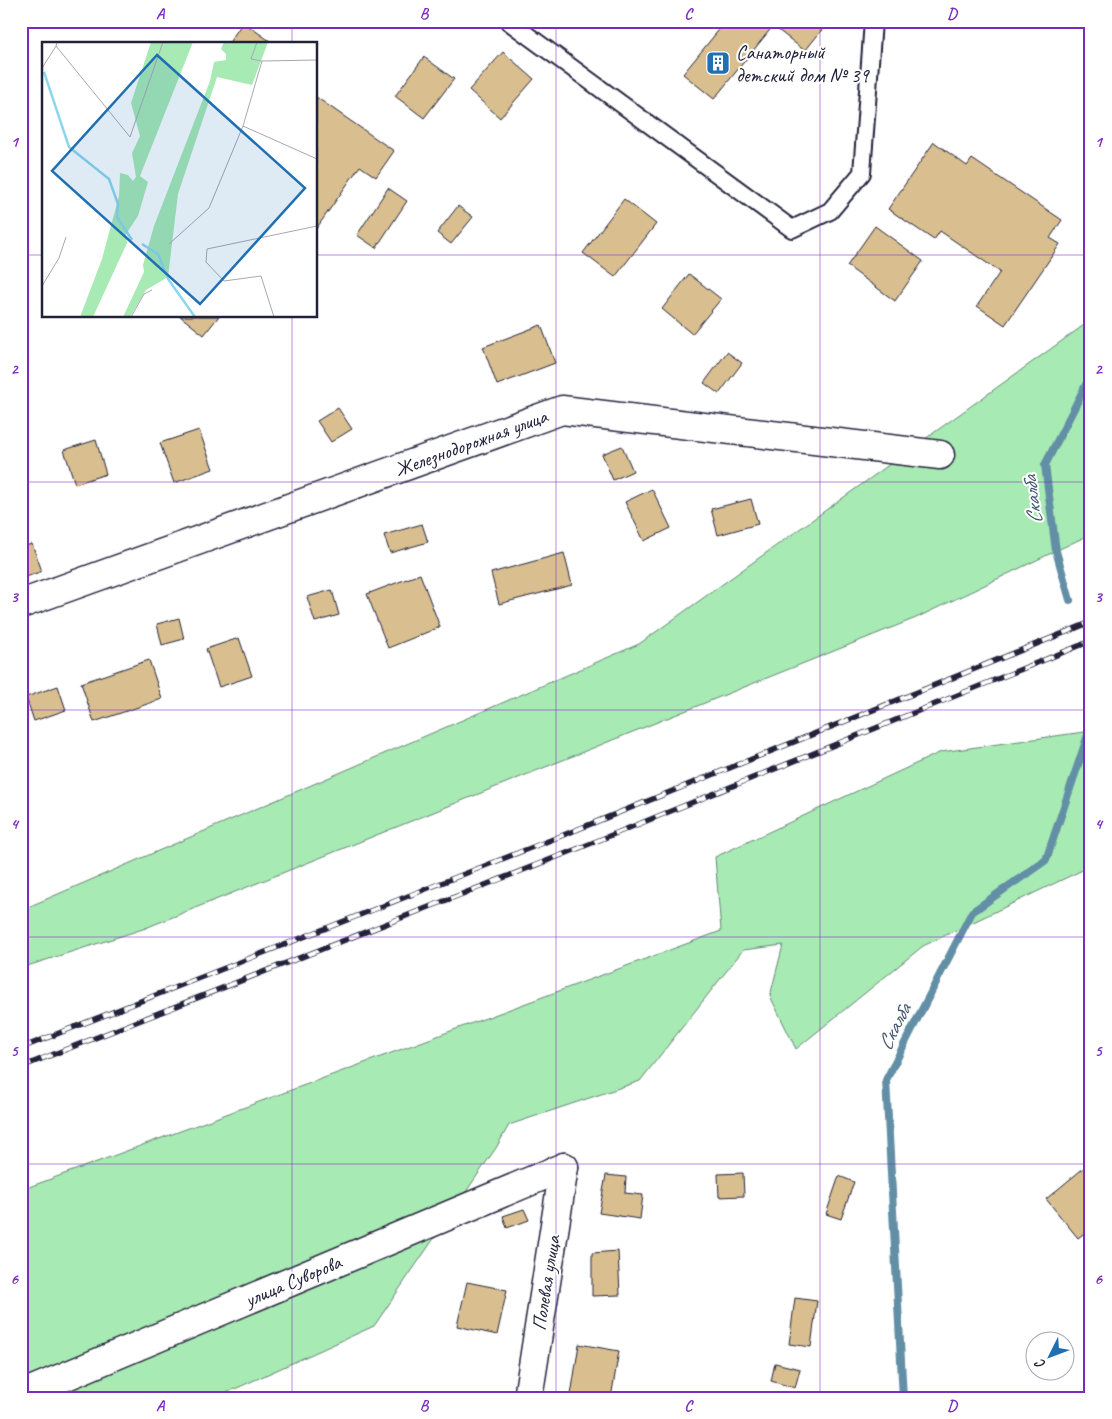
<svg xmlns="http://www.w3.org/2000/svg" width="1112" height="1419" font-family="Caveat,sans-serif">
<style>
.green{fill:#a8eab3;stroke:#658677}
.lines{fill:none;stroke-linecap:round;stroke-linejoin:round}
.stream{stroke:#628fa6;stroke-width:8}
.building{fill:#d9bf8f;stroke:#22223b}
.lane-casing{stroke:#22223b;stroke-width:20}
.street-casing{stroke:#22223b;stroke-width:31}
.lane{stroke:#fff;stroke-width:16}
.street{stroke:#fff;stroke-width:28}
.rail-casing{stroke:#22223b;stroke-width:5.5}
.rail{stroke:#fff;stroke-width:4;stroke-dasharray:11;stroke-linecap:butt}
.grid{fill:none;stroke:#7b2cbf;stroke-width:1;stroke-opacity:0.55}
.labels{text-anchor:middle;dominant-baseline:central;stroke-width:4;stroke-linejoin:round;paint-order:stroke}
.poi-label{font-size:20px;fill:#22223b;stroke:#fff;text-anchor:start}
.street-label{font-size:20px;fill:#22223b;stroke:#fff}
.water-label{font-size:21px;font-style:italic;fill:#425870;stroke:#fff}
.inset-river{fill:none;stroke:#8cd7ed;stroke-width:2.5}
.inset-road{fill:none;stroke:#a7a7b1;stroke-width:1}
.view{fill:#1f6fb2;fill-opacity:0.15;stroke:#1f6fb2;stroke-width:2.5}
.inset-edge{fill:none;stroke:#22223b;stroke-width:2.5}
.neatline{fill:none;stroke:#7b2cbf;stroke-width:2}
.grid-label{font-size:16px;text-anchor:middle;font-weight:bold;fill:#7b2cbf}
</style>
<rect width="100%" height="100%" fill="#fff"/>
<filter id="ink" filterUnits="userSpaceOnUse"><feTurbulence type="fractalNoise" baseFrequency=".02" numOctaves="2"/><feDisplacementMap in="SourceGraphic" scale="10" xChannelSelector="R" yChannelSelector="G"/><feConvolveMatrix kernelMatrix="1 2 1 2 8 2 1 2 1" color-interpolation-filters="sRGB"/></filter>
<g filter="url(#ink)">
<g class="green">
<path d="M 1091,320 L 1091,534 L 916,618 L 143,929 L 21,968 L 21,910 L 639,644 Z"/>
<path d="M 1091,731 L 1091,866 L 923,946 L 796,1049 L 770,996 L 783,945 L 743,950 L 640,1081 L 509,1125 L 496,1148 L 374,1326 L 215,1398 L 21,1398 L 21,1190 L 721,931 L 715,857 L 941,752 Z"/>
</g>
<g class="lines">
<g class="stream">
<path d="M 1070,600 L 1056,551 L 1045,465 L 1091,375"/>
<path d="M 903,1398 L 886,1080 L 972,912 L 1046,860 L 1091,726"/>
</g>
</g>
<g class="building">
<path d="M 726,21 L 829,21 L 805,51 L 773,26 L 714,99 L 683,74 Z"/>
<path d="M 243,22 L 274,44 L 228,44 Z"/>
<path d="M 503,52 L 534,79 L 500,118 L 469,90 Z"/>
<path d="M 424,57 L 454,79 L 424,118 L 395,96 Z"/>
<path d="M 316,97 L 394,151 L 376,177 L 360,166 L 316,229 Z"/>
<path d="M 934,142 L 967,166 L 972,159 L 1062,220 L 1050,238 L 1060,244 L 1005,325 L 977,306 L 1000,272 L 940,231 L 934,240 L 888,209 Z"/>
<path d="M 388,188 L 407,201 L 376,248 L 357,235 Z"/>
<path d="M 624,199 L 656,224 L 615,277 L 583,253 Z"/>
<path d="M 458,206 L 473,217 L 451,244 L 437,233 Z"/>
<path d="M 875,226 L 923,261 L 895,301 L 847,266 Z"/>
<path d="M 689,274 L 721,299 L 692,334 L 662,309 Z"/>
<path d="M 21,305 L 28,324 L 21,326 Z"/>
<path d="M 180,316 L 219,316 L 204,335 Z"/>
<path d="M 541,325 L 555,363 L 497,385 L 483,347 Z"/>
<path d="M 21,346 L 27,363 L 21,365 Z"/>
<path d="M 727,352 L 742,363 L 719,394 L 704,383 Z"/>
<path d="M 338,408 L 352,429 L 331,442 L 317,421 Z"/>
<path d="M 199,430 L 213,469 L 174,483 L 160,443 Z"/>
<path d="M 96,440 L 106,474 L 75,484 L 64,450 Z"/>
<path d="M 622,446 L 633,471 L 613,480 L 602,454 Z"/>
<path d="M 652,489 L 671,528 L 644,541 L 625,502 Z"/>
<path d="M 751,499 L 758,524 L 718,535 L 711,509 Z"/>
<path d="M 422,524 L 428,542 L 390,553 L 384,535 Z"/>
<path d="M 32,544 L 42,571 L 21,579 L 21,547 Z"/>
<path d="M 564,553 L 572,585 L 499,604 L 491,573 Z"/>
<path d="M 420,574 L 440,627 L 388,648 L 367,594 Z"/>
<path d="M 332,590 L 339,615 L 315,622 L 307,597 Z"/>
<path d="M 179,618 L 184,639 L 162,645 L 157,624 Z"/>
<path d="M 239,638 L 252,676 L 219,687 L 206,649 Z"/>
<path d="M 149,660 L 162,699 L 94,722 L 81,683 Z"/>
<path d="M 58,686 L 66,710 L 34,721 L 26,697 Z"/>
<path d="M 1091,1162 L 1091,1228 L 1078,1238 L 1046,1199 Z"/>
<path d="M 743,1173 L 744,1196 L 719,1197 L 718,1174 Z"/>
<path d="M 606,1175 L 626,1177 L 625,1193 L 643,1195 L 640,1219 L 599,1213 Z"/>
<path d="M 839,1176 L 854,1182 L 841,1219 L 826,1214 Z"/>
<path d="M 524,1209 L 529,1220 L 507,1228 L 503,1216 Z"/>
<path d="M 618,1251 L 620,1295 L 592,1296 L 592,1253 Z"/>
<path d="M 467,1282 L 507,1290 L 497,1335 L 457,1326 Z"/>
<path d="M 795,1298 L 817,1301 L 811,1347 L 789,1344 Z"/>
<path d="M 579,1344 L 619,1351 L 611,1398 L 571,1395 Z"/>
<path d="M 775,1363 L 800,1369 L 795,1388 L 771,1381 Z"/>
</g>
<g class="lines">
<g class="lane-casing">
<path id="lane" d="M 508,21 L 792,229 L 830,211 L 862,173 L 873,21"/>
</g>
<g class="street-casing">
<g id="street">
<path d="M 21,604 L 562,410 L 940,455"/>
<path d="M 21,1395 L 564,1167"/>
<path d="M 528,1398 L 564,1167"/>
</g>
</g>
<use href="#lane" class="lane"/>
<use href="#street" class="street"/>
<g class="rail-casing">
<g id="rail">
<path d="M 21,1048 L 571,832 L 1091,622"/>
<path d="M 21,1067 L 577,849 L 1091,641"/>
</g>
</g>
<use href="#rail" class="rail"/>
</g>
</g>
<path class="grid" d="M 292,21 L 292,44M 556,21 L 556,1398M 820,21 L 820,1398M 21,255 L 44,255M 316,255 L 1091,255M 292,316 L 292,1398M 21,482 L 1091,482M 21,710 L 1091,710M 21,937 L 1091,937M 21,1164 L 1091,1164"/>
<defs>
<g id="building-square" transform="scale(1.25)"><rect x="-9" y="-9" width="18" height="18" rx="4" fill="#1f6fb2" stroke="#fff"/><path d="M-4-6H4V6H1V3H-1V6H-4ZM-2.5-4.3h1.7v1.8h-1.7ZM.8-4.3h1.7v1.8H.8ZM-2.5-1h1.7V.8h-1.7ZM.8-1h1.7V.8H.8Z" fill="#fff"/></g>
</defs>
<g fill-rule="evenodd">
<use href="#building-square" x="718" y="63"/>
</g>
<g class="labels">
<g class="poi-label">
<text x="736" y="52">Санаторный<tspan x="736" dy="23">детский дом № 39</tspan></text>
</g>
<g class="street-label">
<text transform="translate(471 443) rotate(-20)">Железнодорожная улица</text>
<text transform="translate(293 1281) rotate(-23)">улица Суворова</text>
<text transform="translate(546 1283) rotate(-81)">Полевая улица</text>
</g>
<g class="water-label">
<text transform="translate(1032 500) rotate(-97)">Скалба</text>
<text transform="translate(894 1027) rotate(-63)">Скалба</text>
</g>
</g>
<g transform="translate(42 42)">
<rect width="275" height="275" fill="#fff"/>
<path d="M 109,0 L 151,0 L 98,134 L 106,140 L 96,174 L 84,192 L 85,201 L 51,275 L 38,275 L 60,217 L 77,154 L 78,131 L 86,133 L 91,139 L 94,135 L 90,111 L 98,94 L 89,61 ZM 182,0 L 226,0 L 210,43 L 175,35 L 136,152 L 126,235 L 104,248 L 88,275 L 81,275 L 102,230 L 101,223 L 112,184 L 168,39 L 172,20 L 184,18 L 184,12 L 179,7 Z" fill="#a8eab3"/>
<path class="inset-river" d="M 2,30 L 27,105 L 67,137 L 76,162 L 75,175 L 90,198M 100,202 L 116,212 L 126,237 L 153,275"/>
<path class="inset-road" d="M 15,0 L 14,4 L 88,95M 220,19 L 275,18M 0,26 L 14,4M 201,84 L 275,117M 88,95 L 121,0M 127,202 L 167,166 L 201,84 L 220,19 L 209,17 L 215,0M 0,244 L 17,216 L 24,195M 89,275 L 102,252 L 110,248M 232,275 L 219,234 L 182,239 L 164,220 L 165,207 L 275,184"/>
<path class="view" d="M 115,13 L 263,146 L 158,262 L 10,129 Z"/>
<rect width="275" height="275" class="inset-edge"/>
</g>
<rect width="1112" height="1419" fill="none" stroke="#fff" stroke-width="55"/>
<g transform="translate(1050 1356) rotate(228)"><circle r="24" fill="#ffffff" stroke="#a7a7b1"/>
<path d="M0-4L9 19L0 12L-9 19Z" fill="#1f6fb2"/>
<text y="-8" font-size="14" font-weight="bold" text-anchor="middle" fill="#22223b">С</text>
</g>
<rect x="28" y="28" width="1056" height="1364" class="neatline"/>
<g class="grid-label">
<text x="160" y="19">A</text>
<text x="424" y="19">B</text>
<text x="688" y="19">C</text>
<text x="952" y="19">D</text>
<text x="14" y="147">1</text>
<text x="1098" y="147">1</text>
<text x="14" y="374">2</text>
<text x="1098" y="374">2</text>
<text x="14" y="602">3</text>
<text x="1098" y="602">3</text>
<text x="14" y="829">4</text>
<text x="1098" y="829">4</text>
<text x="14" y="1056">5</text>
<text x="1098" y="1056">5</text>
<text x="14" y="1284">6</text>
<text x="1098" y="1284">6</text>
<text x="160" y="1411">A</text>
<text x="424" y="1411">B</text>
<text x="688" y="1411">C</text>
<text x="952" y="1411">D</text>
</g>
</svg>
